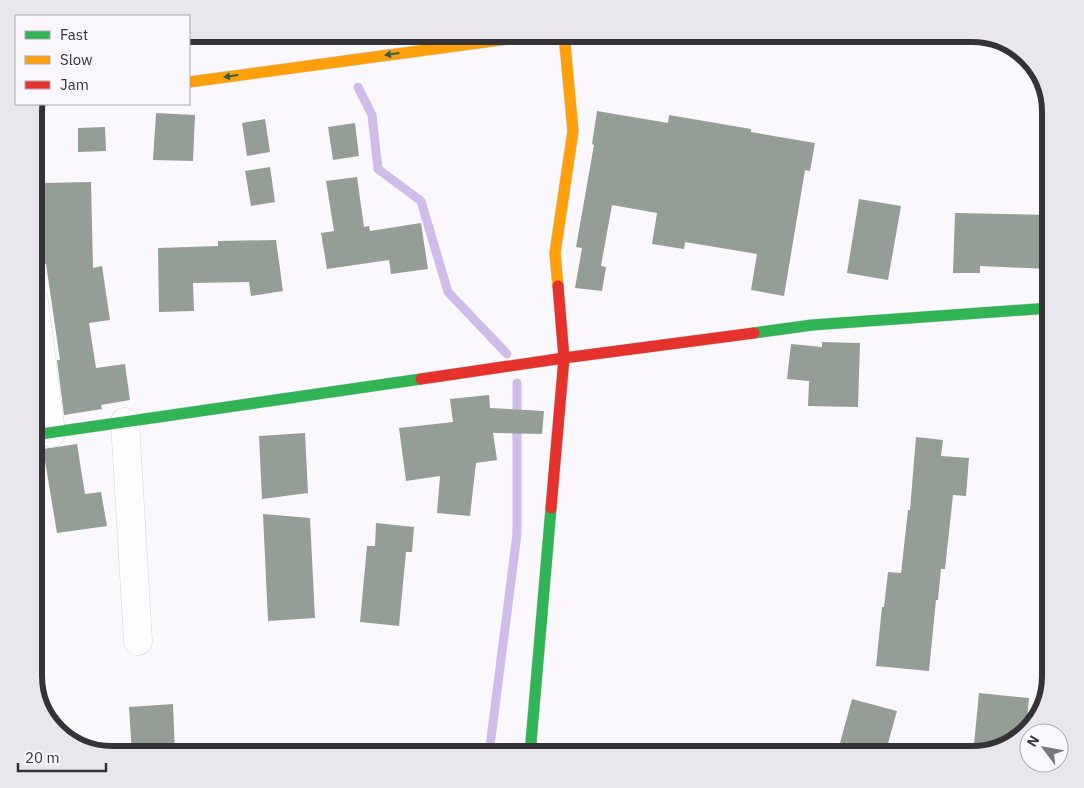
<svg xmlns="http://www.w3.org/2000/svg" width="1084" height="788" font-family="'IBM Plex Sans',sans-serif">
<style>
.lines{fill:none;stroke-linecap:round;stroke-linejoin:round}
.stream{stroke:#cfbcea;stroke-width:9}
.building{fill:#949e97}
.street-casing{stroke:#d5d4d7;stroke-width:29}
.fast-casing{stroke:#d5d4d7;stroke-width:12}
.slow-casing{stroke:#d5d4d7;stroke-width:12}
.jam-casing{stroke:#d5d4d7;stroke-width:12}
.street{stroke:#fefeff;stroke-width:28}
.fast{stroke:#30b455;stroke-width:11}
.slow{stroke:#ff9f0a;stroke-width:11}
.jam{stroke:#e5322d;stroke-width:11}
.oneway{fill:#336041}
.rim{fill:none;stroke:#343336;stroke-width:6}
</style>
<rect width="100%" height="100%" fill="#faf8fc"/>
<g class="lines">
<g class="stream">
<path d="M 358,87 L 372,115 L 378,169 L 421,201 L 448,292 L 507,354"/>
<path d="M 489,754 L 517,534 L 517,383"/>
</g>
</g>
<g class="building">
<path d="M 597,111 L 668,123 L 669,115 L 751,129 L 751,132 L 815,143 L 810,171 L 805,170 L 784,296 L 751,290 L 757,254 L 685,242 L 684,249 L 652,244 L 657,213 L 612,205 L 601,266 L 606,267 L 602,291 L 575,288 L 582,248 L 576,247 L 594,145 L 592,144 Z"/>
<path d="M 156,113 L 195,115 L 193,161 L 153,160 Z"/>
<path d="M 265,119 L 270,152 L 247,156 L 242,123 Z"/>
<path d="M 355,123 L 359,156 L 333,160 L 328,127 Z"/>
<path d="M 105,127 L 106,151 L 78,152 L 78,128 Z"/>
<path d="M 270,167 L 275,202 L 251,206 L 245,171 Z"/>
<path d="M 357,177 L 364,227 L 369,226 L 370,231 L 421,223 L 428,269 L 391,274 L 389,260 L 327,269 L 321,233 L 334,231 L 326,181 Z"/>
<path d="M 91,182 L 93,268 L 102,266 L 110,320 L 89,323 L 96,368 L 125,364 L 130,400 L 101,405 L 102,409 L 64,415 L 57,360 L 60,360 L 46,264 L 45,264 L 42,247 L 42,183 Z"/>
<path d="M 859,199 L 901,206 L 888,280 L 847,273 Z"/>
<path d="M 955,213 L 1049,215 L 1047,269 L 980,266 L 980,273 L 953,273 Z"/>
<path d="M 276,240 L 283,291 L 251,296 L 249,282 L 193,283 L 194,311 L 159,312 L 158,248 L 218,246 L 218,241 Z"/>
<path d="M 822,342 L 860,343 L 858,407 L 808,406 L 809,381 L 787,379 L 791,344 L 822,347 Z"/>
<path d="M 489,395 L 490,408 L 544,411 L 542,434 L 493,433 L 497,460 L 476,463 L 470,516 L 437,513 L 440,476 L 406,481 L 399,428 L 453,422 L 450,399 Z"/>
<path d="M 305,433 L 308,493 L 262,499 L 259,436 Z"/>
<path d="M 916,437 L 943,440 L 941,456 L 969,458 L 966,496 L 953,495 L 945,569 L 941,569 L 938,600 L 936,600 L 929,671 L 876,666 L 882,607 L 884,607 L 888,572 L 901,573 L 908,510 L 910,510 Z"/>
<path d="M 77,444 L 85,494 L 101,492 L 107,526 L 57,533 L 43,449 Z"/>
<path d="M 263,514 L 310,518 L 315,618 L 268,621 Z"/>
<path d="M 376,523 L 414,527 L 412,552 L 406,552 L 399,626 L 360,622 L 367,546 L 375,546 Z"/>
<path d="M 979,693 L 1029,698 L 1026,730 L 1006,746 L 973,754 Z"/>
<path d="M 852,699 L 897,711 L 885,754 L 837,754 Z"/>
<path d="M 173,704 L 175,754 L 132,754 L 129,707 Z"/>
</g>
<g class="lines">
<g class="street-casing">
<g id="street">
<path d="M 34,301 L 51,433"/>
<path d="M 125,422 L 138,641"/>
</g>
</g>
<g class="fast-casing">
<g id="fast">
<path d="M 754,333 L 812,325 L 1050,308"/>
<path d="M 34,435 L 421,379"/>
<path d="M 530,754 L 551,508"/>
</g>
</g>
<g class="slow-casing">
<g id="slow">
<path d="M 189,82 L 544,34"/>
<path d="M 558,286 L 555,253 L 573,131 L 564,34"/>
</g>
</g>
<g class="jam-casing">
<g id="jam">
<path d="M 189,37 L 214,34"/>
<path d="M 421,379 L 564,358 L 754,333"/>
<path d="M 551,508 L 564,358 L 558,286"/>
</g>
</g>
<use href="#street" class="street"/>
<use href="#fast" class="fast"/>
<use href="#slow" class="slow"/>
<use href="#jam" class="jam"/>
</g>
<defs><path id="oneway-solid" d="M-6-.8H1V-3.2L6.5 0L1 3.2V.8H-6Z" transform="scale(1.25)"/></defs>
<g class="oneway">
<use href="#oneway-solid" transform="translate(392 54) rotate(172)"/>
<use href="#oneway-solid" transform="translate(231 76) rotate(172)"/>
</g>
<path d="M0 0H1084V788H0ZM112 42H972A70 70 0 0 1 1042 112V676A70 70 0 0 1 972 746H112A70 70 0 0 1 42 676V112A70 70 0 0 1 112 42Z" fill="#e9e6ee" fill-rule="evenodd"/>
<path class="rim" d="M112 42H972A70 70 0 0 1 1042 112V676A70 70 0 0 1 972 746H112A70 70 0 0 1 42 676V112A70 70 0 0 1 112 42Z"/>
<rect x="15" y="15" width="175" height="90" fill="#f9f6fe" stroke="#aaa8ae"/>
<rect x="25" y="31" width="25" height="8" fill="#30b455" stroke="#aaa8ae"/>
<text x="60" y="40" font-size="15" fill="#343336">Fast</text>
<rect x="25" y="56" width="25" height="8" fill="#ff9f0a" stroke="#aaa8ae"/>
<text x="60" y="65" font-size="15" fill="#343336">Slow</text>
<rect x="25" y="81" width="25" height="8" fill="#e5322d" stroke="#aaa8ae"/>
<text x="60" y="90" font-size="15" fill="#343336">Jam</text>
<g transform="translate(1044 748) rotate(302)"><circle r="24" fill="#f9f6fe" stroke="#aaa8ae"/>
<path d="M0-4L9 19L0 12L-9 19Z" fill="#79787b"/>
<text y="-8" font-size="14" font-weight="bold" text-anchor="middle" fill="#343336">N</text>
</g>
<path d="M18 763v8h88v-8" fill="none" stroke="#343336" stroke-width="2.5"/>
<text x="25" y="763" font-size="15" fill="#343336" stroke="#f9f6fe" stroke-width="4" paint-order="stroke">20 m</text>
</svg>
